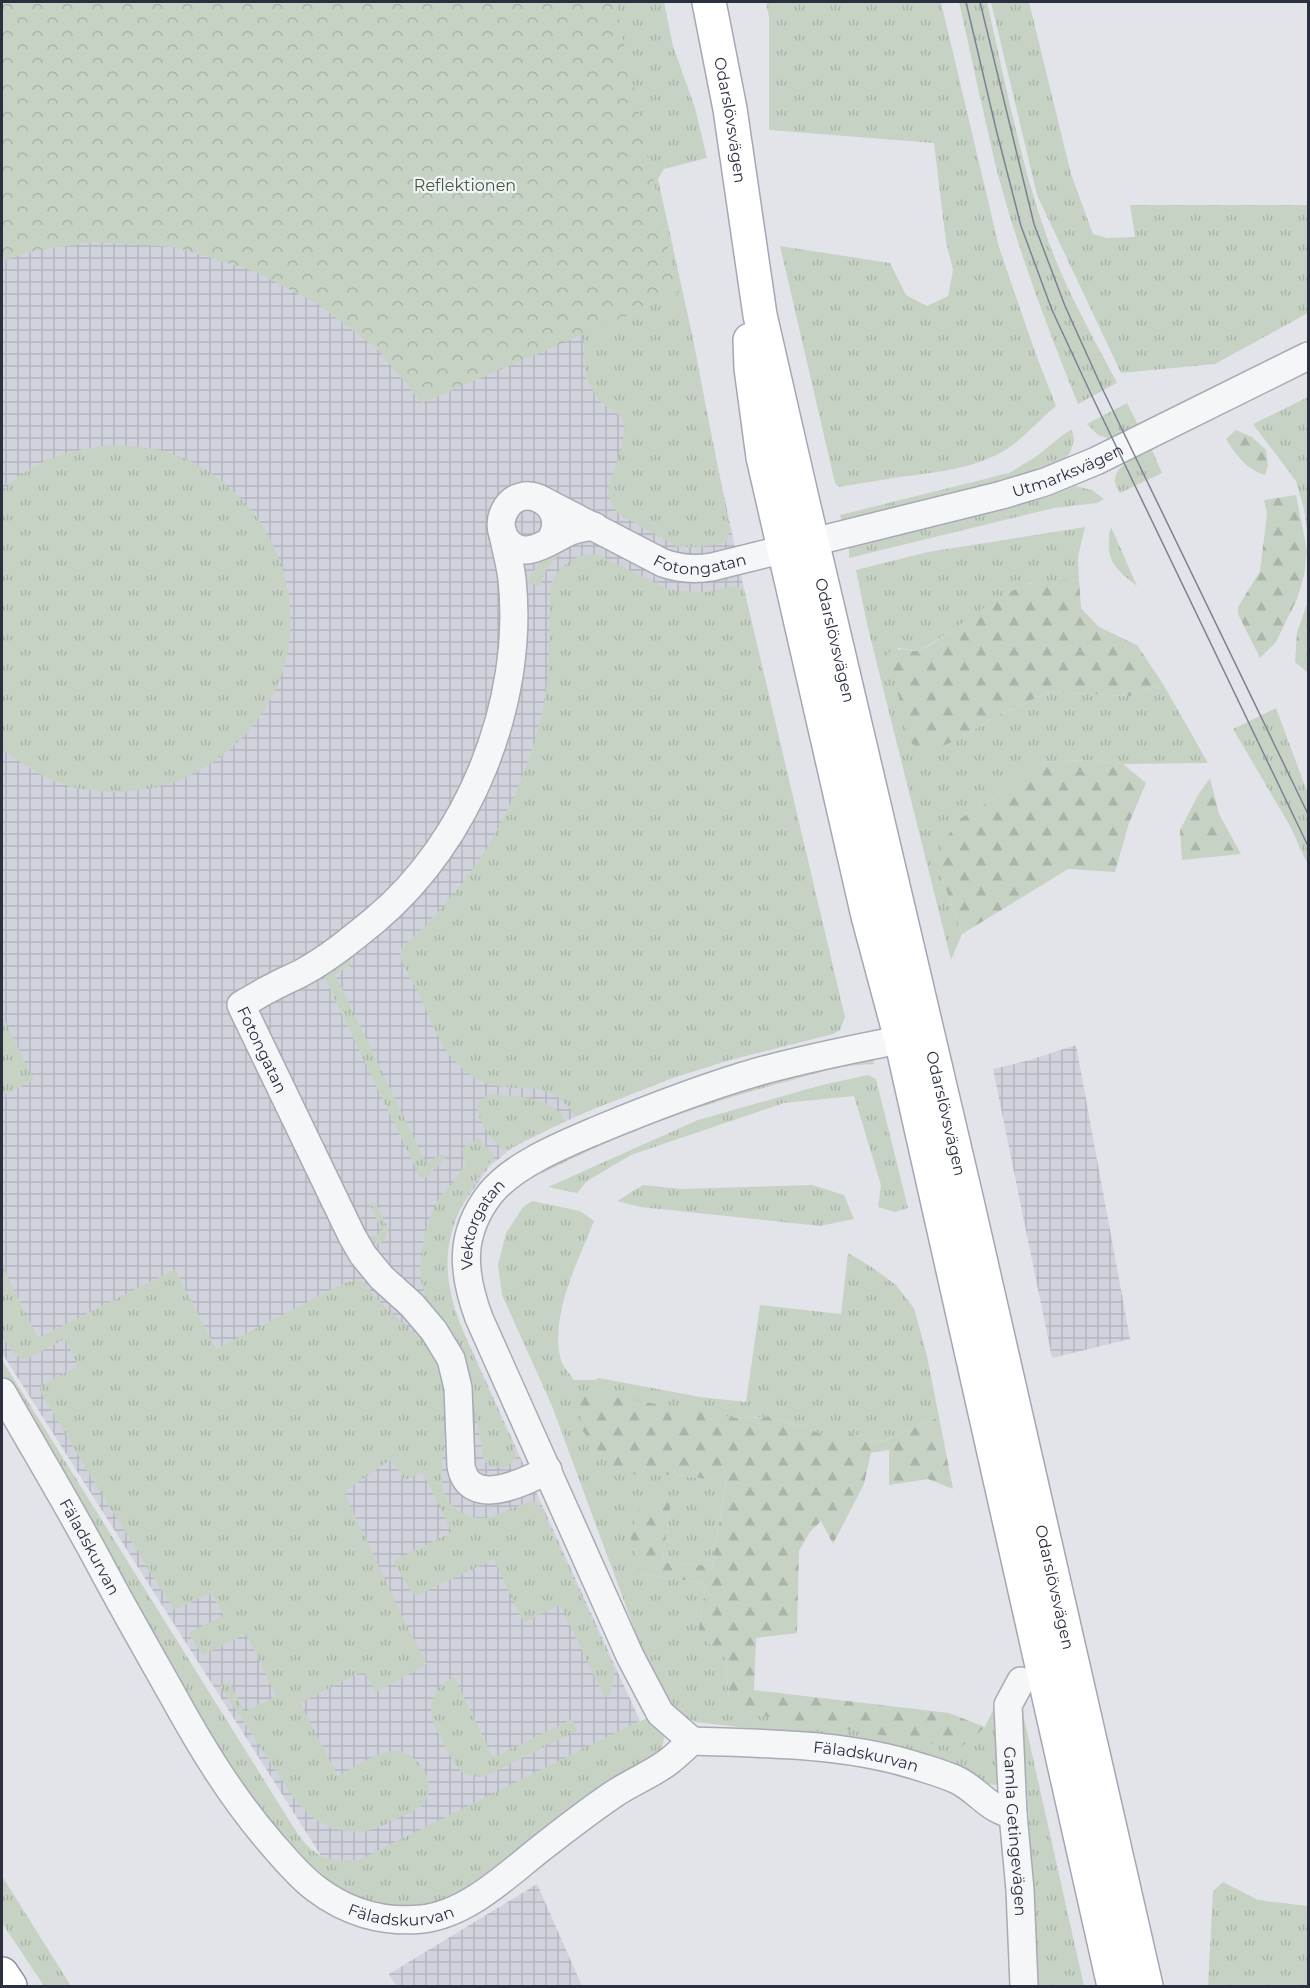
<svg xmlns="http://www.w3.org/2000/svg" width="1310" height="1988" font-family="Montserrat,sans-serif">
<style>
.industrial{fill:url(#industrial-grid)}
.grass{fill:url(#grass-tufts)}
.forest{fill:url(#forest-firs)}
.park{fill:url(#park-crowns)}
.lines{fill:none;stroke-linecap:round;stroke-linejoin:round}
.minor-casing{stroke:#a8aab4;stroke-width:30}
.major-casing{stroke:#a3a7b5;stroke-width:36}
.highway-casing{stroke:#8b90a0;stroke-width:36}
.minor{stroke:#f5f6f8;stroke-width:27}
.major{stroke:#fff;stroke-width:33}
.highway{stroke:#fff;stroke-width:33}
.tram{stroke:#7d8293;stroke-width:1.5}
.labels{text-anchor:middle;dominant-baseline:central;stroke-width:4.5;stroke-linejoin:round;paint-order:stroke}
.street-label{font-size:16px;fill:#2b3041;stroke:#f2f4f7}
.park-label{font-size:16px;fill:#3b5c3a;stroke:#f2f4f7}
</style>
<defs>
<pattern id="industrial-grid" width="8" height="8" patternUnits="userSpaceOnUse" patternTransform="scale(1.5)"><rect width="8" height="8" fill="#d1d3dc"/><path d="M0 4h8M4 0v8" fill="none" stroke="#b4b5be"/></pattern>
<pattern id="grass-tufts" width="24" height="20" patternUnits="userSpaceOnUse" patternTransform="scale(1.5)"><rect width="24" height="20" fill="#c6d3c4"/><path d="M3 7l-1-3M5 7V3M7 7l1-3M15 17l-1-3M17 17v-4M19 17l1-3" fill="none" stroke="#aab5aa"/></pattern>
<pattern id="forest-firs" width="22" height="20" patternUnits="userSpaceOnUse" patternTransform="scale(1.5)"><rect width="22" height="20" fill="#c6d3c4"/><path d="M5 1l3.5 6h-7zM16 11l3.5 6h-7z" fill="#aab5aa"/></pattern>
<pattern id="park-crowns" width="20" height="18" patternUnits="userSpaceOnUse" patternTransform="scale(1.5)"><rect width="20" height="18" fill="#c6d3c4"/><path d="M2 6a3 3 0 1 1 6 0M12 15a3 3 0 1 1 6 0" fill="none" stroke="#aab5aa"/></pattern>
</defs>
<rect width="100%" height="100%" fill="#e3e4ea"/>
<g class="industrial">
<path d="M 2,2 L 699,379 L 838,1026 L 717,1061 L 628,1093 L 549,1129 L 512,1148 L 489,1167 L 462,1206 L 448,1234 L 446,1281 L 455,1313 L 640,1721 L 339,1884 L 2,1353 Z"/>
<path d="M 1076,1045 L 1130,1339 L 1052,1358 L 993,1069 L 1030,1060 Z"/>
<path d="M 537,1884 L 582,1986 L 396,1986 L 389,1974 Z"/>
</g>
<g class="grass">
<path d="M 578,2 L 664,2 L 673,46 L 695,108 L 707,158 L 664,169 L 658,179 L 693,339 L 730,531 L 726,543 L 699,547 L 678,547 L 622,516 C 613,509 608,500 608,488 L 621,449 L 624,434 L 624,422 L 619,415 L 604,405 L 598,399 L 586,379 L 583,336 L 590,318 Z"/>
<path d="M 766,2 L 941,2 L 999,247 L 1035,352 L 1056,406 C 1035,423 1018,446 992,457 C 961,471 927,473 894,478 C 875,481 857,484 839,487 L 835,483 L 780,246 L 890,263 L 906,295 L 927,306 L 948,296 L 953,270 L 946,242 L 934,143 L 769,130 L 769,16 Z"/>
<path d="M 959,2 L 987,2 C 1005,81 1020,162 1048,240 C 1065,288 1093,337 1117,383 L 1078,404 C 1047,327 1017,248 996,167 C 983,112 971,56 959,2 Z"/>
<path d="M 991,2 L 1029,2 L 1071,174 L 1093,234 L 1107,238 L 1135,237 L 1130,205 L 1308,205 L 1308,313 L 1215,364 L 1121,373 L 1037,195 Z"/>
<path d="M 1308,397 L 1308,538 L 1304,509 L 1296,481 L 1253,424 Z"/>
<path d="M 1127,403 L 1138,425 L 1108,438 L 1098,435 L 1087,424 Z"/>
<path d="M 1072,429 L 1074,440 L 1070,453 L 1059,465 L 1028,480 L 842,522 L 840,515 L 1009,473 L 1037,456 L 1060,437 Z"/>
<path d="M 109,445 C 132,446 155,447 176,455 C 264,488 314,591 280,679 C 253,748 184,795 109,792 C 91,791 72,788 56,782 C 36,773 19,762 2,749 L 2,490 C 34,460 66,451 109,445 Z"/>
<path d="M 1152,450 L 1162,473 L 1120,493 C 1103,468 1135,459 1152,450 Z"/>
<path d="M 1075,486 L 1092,490 L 1104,499 L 1097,503 L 1054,508 L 849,558 L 849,548 L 1048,497 Z"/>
<path d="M 1085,527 L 1078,557 L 1079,580 L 1030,583 L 919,651 L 897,648 L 956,740 L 999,715 L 1048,692 L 1131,696 L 1163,684 L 1208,763 L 1123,764 L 1086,760 L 1038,762 L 981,807 L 959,819 L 942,878 L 962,934 L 951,960 L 867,624 L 856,570 L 928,552 Z"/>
<path d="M 1111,527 L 1137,586 C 1113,568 1104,558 1111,527 Z"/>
<path d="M 584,541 L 584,543 C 562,548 545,564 540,586 L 527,583 C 540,554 555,550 584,541 Z"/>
<path d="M 597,554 L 666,588 L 678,591 L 707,592 L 735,586 L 744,589 L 845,1017 L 840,1030 L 833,1034 L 730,1060 L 673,1078 L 576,1116 C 544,1074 527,1096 486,1083 C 474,1079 461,1069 453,1059 C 438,1041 429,1015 419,994 C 412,981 403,967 400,953 L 402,948 C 424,927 445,905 464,881 C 504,829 537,754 546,689 C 551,654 548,619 551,585 C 559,564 576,554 597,554 Z"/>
<path d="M 1276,708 L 1308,794 L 1308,865 L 1290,826 L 1233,729 Z"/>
<path d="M 345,956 L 351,958 L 350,966 L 335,974 L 426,1163 L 442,1154 L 446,1157 L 426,1178 L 420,1177 L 324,977 L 327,967 Z"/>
<path d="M 2,1015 L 34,1080 L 2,1096 Z"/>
<path d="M 873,1058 L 874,1064 C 845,1064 817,1073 789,1081 C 703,1103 620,1133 541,1174 L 543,1168 L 563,1155 L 759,1081 Z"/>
<path d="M 868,1075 L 876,1079 L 908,1208 L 895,1212 L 878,1207 L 881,1185 L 854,1096 L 784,1103 L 631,1155 L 587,1181 L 577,1193 L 548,1187 L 698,1120 L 822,1085 Z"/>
<path d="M 490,1094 C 516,1097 550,1095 566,1121 L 504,1151 C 491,1139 475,1120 478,1102 Z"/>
<path d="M 478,1138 L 495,1156 C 481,1175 467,1192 458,1214 C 433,1274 458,1319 481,1373 C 492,1397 502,1421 513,1445 L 516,1458 L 506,1468 L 490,1466 L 484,1461 L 469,1381 L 426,1297 L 421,1281 L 420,1265 L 424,1236 L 432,1211 L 440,1197 L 456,1179 L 465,1164 L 462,1148 Z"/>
<path d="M 643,1185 L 681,1189 L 812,1185 L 844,1195 L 854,1219 L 820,1226 L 641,1207 L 617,1201 Z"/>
<path d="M 532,1201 L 580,1211 L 594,1221 C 578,1262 549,1316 561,1360 C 563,1367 570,1374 574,1380 L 595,1380 L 599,1378 L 700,1397 L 746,1402 L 760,1305 L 841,1314 L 848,1253 L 870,1266 L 896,1285 L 914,1308 L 927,1356 L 939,1417 L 886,1440 L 866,1442 L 853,1433 L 837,1443 L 806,1427 L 769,1417 L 736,1418 L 676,1475 L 726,1481 L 712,1566 L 662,1562 L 671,1503 L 640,1574 L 706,1583 L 698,1633 L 725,1658 L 729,1697 L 985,1727 L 993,1710 L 1000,1777 L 996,1785 L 986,1784 L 809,1735 L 695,1722 L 675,1712 L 648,1666 L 552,1406 L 502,1295 L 498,1265 L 506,1233 L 523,1207 Z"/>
<path d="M 376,1203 L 388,1229 L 385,1240 L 377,1244 L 371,1238 L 382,1231 L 370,1205 Z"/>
<path d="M 2,1265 L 38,1338 L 175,1269 L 216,1349 L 340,1285 C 370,1273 363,1286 382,1304 C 406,1328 428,1337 442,1371 C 444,1376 444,1383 445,1389 C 448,1412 445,1434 443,1457 C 442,1467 441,1478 443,1489 C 445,1504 464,1517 479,1518 C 496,1519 516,1504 535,1501 L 544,1510 L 547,1521 L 614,1668 L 613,1686 L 610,1695 L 606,1697 L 602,1692 L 560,1605 L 526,1621 L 521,1618 L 494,1559 L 418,1595 L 412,1594 L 393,1561 L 452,1532 L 422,1472 L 405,1480 L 390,1460 L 344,1492 L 405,1622 L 427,1664 L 375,1693 L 364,1671 L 300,1703 L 338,1776 C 351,1769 378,1752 391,1751 C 417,1748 441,1785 422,1805 C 416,1811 406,1815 398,1818 C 391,1821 384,1826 377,1828 C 344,1839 312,1824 293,1797 L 220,1686 L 229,1681 L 244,1712 L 276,1696 L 246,1634 L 202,1655 L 188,1633 L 223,1616 L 212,1593 L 174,1610 L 91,1477 L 43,1396 L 40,1389 L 42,1385 L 78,1366 L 65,1339 L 24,1360 C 14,1356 7,1346 3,1336 C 0,1327 2,1279 2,1265 Z"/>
<path d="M 2,1360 L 292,1825 C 310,1854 326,1865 361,1859 L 637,1722 L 649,1718 L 665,1734 L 661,1752 L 460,1897 L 416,1911 L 370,1904 L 318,1878 L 243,1792 L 2,1385 Z"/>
<path d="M 454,1676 L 493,1758 L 572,1719 L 577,1731 L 486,1776 C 474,1778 465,1776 456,1766 C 439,1733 411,1702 454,1676 Z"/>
<path d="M 1022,1709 L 1084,1986 L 1039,1986 L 1026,1773 L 1017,1712 Z"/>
<path d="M 2,1876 L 71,1986 L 44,1986 L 2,1923 Z"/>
<path d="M 1223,1882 L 1258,1900 L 1308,1906 L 1308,1986 L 1208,1986 L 1213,1891 Z"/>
</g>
<g class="forest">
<path d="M 1236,430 L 1252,437 L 1266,450 L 1268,466 L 1265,475 C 1247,470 1236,455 1226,439 Z"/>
<path d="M 1296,495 L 1307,551 L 1304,576 L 1297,599 L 1276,642 L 1260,658 L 1238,614 L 1238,607 L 1260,571 L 1267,514 L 1264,500 Z"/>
<path d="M 1079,580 L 1081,608 L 1099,627 L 1137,645 L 1163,684 L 1131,696 L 1048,692 L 999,715 L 956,740 L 925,754 L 910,742 L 888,653 C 904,644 911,655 923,649 C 960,629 989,598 1029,584 C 1041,579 1065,581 1079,580 Z"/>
<path d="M 1308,601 L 1308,673 L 1295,662 L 1297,632 Z"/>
<path d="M 1086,760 L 1123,764 L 1146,783 L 1129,823 L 1115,872 L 1068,869 L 962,934 L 942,878 L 943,843 L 959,819 L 981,807 L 1038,762 Z"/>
<path d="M 1210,778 L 1219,814 L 1241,854 L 1182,860 L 1180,830 L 1198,795 Z"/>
<path d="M 577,1390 L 736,1418 L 769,1417 L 806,1427 L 836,1442 L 853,1433 L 867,1442 L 886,1440 L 939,1417 L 953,1489 L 928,1479 L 889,1485 L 889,1450 L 871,1453 L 864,1484 L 833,1544 L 821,1521 L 810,1532 L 799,1551 L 797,1633 L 756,1638 L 754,1690 L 949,1713 L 985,1727 L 960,1748 L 739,1712 L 729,1697 L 725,1658 L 698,1633 L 706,1583 L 640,1574 L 630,1536 L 642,1499 L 671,1503 L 662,1562 L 712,1566 L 726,1482 L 679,1475 L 617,1474 L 582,1430 Z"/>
</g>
<path class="park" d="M 2,2 L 615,2 L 678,294 L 422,403 L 377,349 L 319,305 L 256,272 L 174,247 L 94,242 L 33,251 L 2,261 Z"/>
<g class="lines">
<g class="minor-casing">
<g id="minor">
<path id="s1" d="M 542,500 L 663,563 C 680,569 694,570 712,567 L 1002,495 L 1045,482 L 1096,461 L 1308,356"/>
<path id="s2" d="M 502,530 C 505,546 510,562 512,579 C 525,701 470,841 375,920 C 353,938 330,957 305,971 C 295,977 283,981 273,987 C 262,992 252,999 241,1005 L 352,1236 L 363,1255 L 382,1278 L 412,1305 L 434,1331 L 451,1359 L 458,1388 L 461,1466 C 469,1510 525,1482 548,1470"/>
<path d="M 549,542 C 574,507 521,476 504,512 C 500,520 500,530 505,538 C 523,565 551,539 571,531 C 578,528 586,527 594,526"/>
<path id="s3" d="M 2,1392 C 36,1452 72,1511 104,1572 C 126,1613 149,1653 172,1694 C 201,1747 232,1798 272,1844 C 285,1859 299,1876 315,1888 C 346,1912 383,1923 422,1919 C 467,1914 506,1876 540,1849 C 563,1831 586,1813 611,1796 C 629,1783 651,1775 668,1762 C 676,1756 684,1748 692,1741 C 768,1744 847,1743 920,1767 C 933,1771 947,1775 959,1781 C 978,1791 992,1812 1013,1814"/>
<path id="s4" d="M 1021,1681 L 1008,1705 L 1013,1814 L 1020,1890 L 1024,1986"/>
<path id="s5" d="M 692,1741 L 660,1713 L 630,1656 L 479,1318 C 462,1272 459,1234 490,1194 C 513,1165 562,1145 595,1131 C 648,1109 702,1088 757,1072 C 811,1057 867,1046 921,1036"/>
</g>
</g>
<g class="major-casing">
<g id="major">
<path id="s6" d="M 709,2 L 730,109 L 760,315 L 801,494 L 966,1197 L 1146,1986"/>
<path d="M 750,340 L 751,368 L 763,457 L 868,916 L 901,1039 L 1114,1986"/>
</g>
</g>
<g class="highway-casing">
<path id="highway" d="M 2,1974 L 10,1986"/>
</g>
<use href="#minor" class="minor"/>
<use href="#major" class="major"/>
<use href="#highway" class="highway"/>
<g class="tram">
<path d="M 966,2 L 996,129 L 1021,226 L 1052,310 L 1091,394 L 1308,846"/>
<path d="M 980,2 L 1034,224 L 1065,306 L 1102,388 L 1308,814"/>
</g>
</g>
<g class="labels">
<g class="street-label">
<text stroke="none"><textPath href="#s6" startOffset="120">Odarslövsvägen</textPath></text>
<text stroke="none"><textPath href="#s1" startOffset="555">Utmarksvägen</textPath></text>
<text stroke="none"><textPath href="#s1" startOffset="174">Fotongatan</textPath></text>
<text stroke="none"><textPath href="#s6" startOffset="651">Odarslövsvägen</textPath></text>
<text stroke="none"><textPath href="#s2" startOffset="640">Fotongatan</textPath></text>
<text stroke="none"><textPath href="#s6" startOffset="1137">Odarslövsvägen</textPath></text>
<text stroke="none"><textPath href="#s5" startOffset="576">Vektorgatan</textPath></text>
<text stroke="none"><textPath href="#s3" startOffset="178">Fäladskurvan</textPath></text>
<text stroke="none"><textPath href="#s6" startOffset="1623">Odarslövsvägen</textPath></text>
<text stroke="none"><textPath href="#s3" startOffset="1204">Fäladskurvan</textPath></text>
<text stroke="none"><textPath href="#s4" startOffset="154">Gamla Getingevägen</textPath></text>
<text stroke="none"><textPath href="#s3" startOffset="682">Fäladskurvan</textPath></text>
</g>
<g class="park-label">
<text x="465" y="185">Reflektionen</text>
</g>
</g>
<rect width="1310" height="1988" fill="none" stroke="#2b3041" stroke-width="6"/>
</svg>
